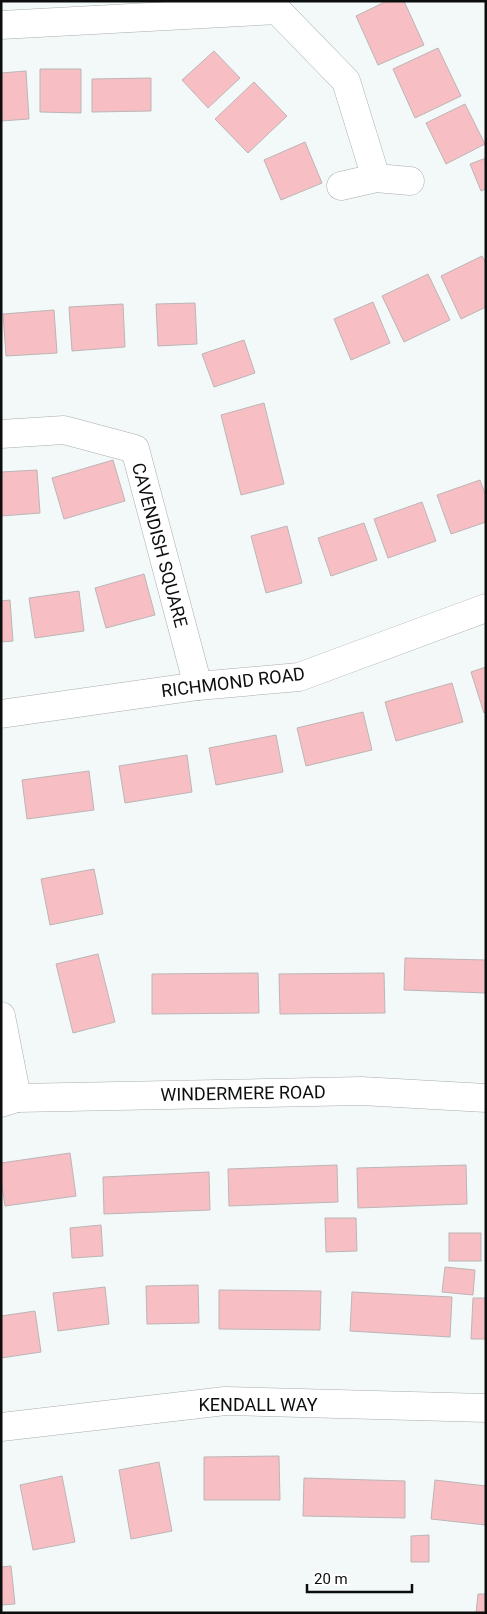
<svg xmlns="http://www.w3.org/2000/svg" width="487" height="1614" font-family="Roboto,sans-serif">
<style>
.building{fill:#f7bfc4;stroke:#bcb5b6}
.lines{fill:none;stroke-linecap:round;stroke-linejoin:round}
.minor-casing{stroke:#a8aead;stroke-width:29}
.minor{stroke:#fff;stroke-width:28}
.labels{text-anchor:middle;dominant-baseline:central;stroke-width:4.5;stroke-linejoin:round;paint-order:stroke}
.street-label{font-size:18px;fill:#0c0e0e;stroke:#fff}
</style>
<rect width="100%" height="100%" fill="#f3f9f8"/>
<g class="building">
<path d="M 387,1 L 404,1 L 424,45 L 378,65 L 356,16 Z"/>
<path d="M 438,48 L 461,96 L 415,118 L 393,69 Z"/>
<path d="M 214,51 L 240,78 L 208,108 L 182,80 Z"/>
<path d="M 40,69 L 81,69 L 81,113 L 40,112 Z"/>
<path d="M 26,71 L 29,119 L 1,121 L 1,73 Z"/>
<path d="M 151,78 L 151,111 L 92,112 L 92,79 Z"/>
<path d="M 254,82 L 287,116 L 248,153 L 215,119 Z"/>
<path d="M 465,104 L 485,144 L 446,164 L 426,123 Z"/>
<path d="M 305,142 L 322,183 L 281,200 L 264,160 Z"/>
<path d="M 486,158 L 486,189 L 481,191 L 470,164 Z"/>
<path d="M 482,256 L 486,263 L 486,307 L 461,319 L 441,276 Z"/>
<path d="M 428,274 L 450,320 L 404,342 L 382,296 Z"/>
<path d="M 373,302 L 390,343 L 351,360 L 334,319 Z"/>
<path d="M 195,303 L 197,344 L 158,346 L 156,304 Z"/>
<path d="M 123,304 L 125,347 L 72,351 L 69,307 Z"/>
<path d="M 54,310 L 57,353 L 6,356 L 3,314 Z"/>
<path d="M 244,340 L 255,373 L 214,387 L 202,354 Z"/>
<path d="M 264,403 L 284,484 L 241,495 L 221,415 Z"/>
<path d="M 113,460 L 125,501 L 64,519 L 52,478 Z"/>
<path d="M 37,470 L 40,513 L 1,516 L 1,472 Z"/>
<path d="M 480,480 L 486,496 L 486,522 L 451,534 L 437,495 Z"/>
<path d="M 422,502 L 436,541 L 388,558 L 374,519 Z"/>
<path d="M 364,523 L 377,560 L 331,576 L 318,538 Z"/>
<path d="M 287,526 L 302,583 L 266,593 L 251,536 Z"/>
<path d="M 144,574 L 155,615 L 106,628 L 95,588 Z"/>
<path d="M 79,591 L 84,631 L 35,638 L 29,598 Z"/>
<path d="M 10,600 L 13,641 L 1,642 L 1,601 Z"/>
<path d="M 486,667 L 486,712 L 484,713 L 471,672 Z"/>
<path d="M 452,683 L 463,722 L 396,741 L 385,702 Z"/>
<path d="M 363,712 L 372,750 L 306,766 L 297,728 Z"/>
<path d="M 276,735 L 283,772 L 216,785 L 209,748 Z"/>
<path d="M 187,755 L 192,792 L 125,803 L 119,766 Z"/>
<path d="M 89,771 L 94,810 L 27,819 L 22,780 Z"/>
<path d="M 94,869 L 103,914 L 50,925 L 41,879 Z"/>
<path d="M 98,954 L 115,1022 L 73,1033 L 56,964 Z"/>
<path d="M 405,958 L 486,960 L 486,993 L 404,990 Z"/>
<path d="M 258,973 L 259,1013 L 152,1014 L 152,974 Z"/>
<path d="M 384,973 L 385,1013 L 280,1014 L 279,974 Z"/>
<path d="M 70,1153 L 76,1196 L 5,1206 L 1,1180 L 1,1163 Z"/>
<path d="M 337,1165 L 338,1202 L 229,1206 L 228,1169 Z"/>
<path d="M 466,1165 L 467,1204 L 358,1208 L 357,1168 Z"/>
<path d="M 209,1172 L 210,1210 L 104,1214 L 103,1177 Z"/>
<path d="M 325,1218 L 356,1218 L 357,1251 L 326,1252 Z"/>
<path d="M 101,1225 L 103,1256 L 72,1258 L 70,1228 Z"/>
<rect x="449" y="1233" width="32" height="28"/>
<path d="M 445,1267 L 475,1270 L 473,1295 L 442,1292 Z"/>
<path d="M 198,1285 L 199,1323 L 147,1324 L 146,1286 Z"/>
<path d="M 105,1287 L 109,1324 L 58,1331 L 53,1293 Z"/>
<path d="M 219,1290 L 321,1291 L 320,1330 L 219,1329 Z"/>
<path d="M 352,1292 L 452,1297 L 450,1337 L 350,1331 Z"/>
<path d="M 473,1298 L 486,1298 L 486,1339 L 471,1339 Z"/>
<path d="M 35,1311 L 41,1352 L 1,1358 L 1,1316 Z"/>
<path d="M 279,1456 L 280,1500 L 204,1500 L 204,1457 Z"/>
<path d="M 159,1462 L 172,1531 L 131,1539 L 119,1470 Z"/>
<path d="M 62,1476 L 75,1542 L 33,1550 L 20,1485 Z"/>
<path d="M 304,1478 L 405,1481 L 405,1518 L 303,1516 Z"/>
<path d="M 435,1480 L 486,1486 L 486,1525 L 431,1519 Z"/>
<path d="M 429,1535 L 429,1562 L 411,1562 L 411,1536 Z"/>
<path d="M 11,1566 L 15,1604 L 1,1605 L 1,1567 Z"/>
<path d="M 478,1594 L 486,1594 L 486,1613 L 476,1613 Z"/>
</g>
<g class="lines">
<g class="minor-casing">
<g id="minor">
<path d="M 1,25 L 277,10 L 346,81 L 376,178"/>
<path d="M 341,186 L 376,178 L 410,181"/>
<path d="M 1,434 L 64,430 L 135,449 L 198,686"/>
<path d="M 1,714 L 198,686 L 299,677 L 486,608"/>
<path d="M 1,1016 L 17,1098"/>
<path d="M 1,1103 L 17,1098 L 361,1091 L 486,1098"/>
<path d="M 1,1427 L 225,1401 L 486,1408"/>
</g>
</g>
<use href="#minor" class="minor"/>
</g>
<g class="labels">
<g class="street-label">
<text transform="translate(160 545) rotate(75)">CAVENDISH SQUARE</text>
<text transform="translate(233 682) rotate(-7)">RICHMOND ROAD</text>
<text transform="translate(243 1093) rotate(-1)">WINDERMERE ROAD</text>
<text x="258" y="1404">KENDALL WAY</text>
</g>
</g>
<rect width="487" height="1614" fill="none" stroke="#0c0e0e" stroke-width="5"/>
<path d="M307 1584v8h105v-8" fill="none" stroke="#0c0e0e" stroke-width="2.5"/>
<text x="314" y="1584" font-size="15" fill="#0c0e0e" stroke="#ffffff" stroke-width="4" paint-order="stroke">20 m</text>
</svg>
